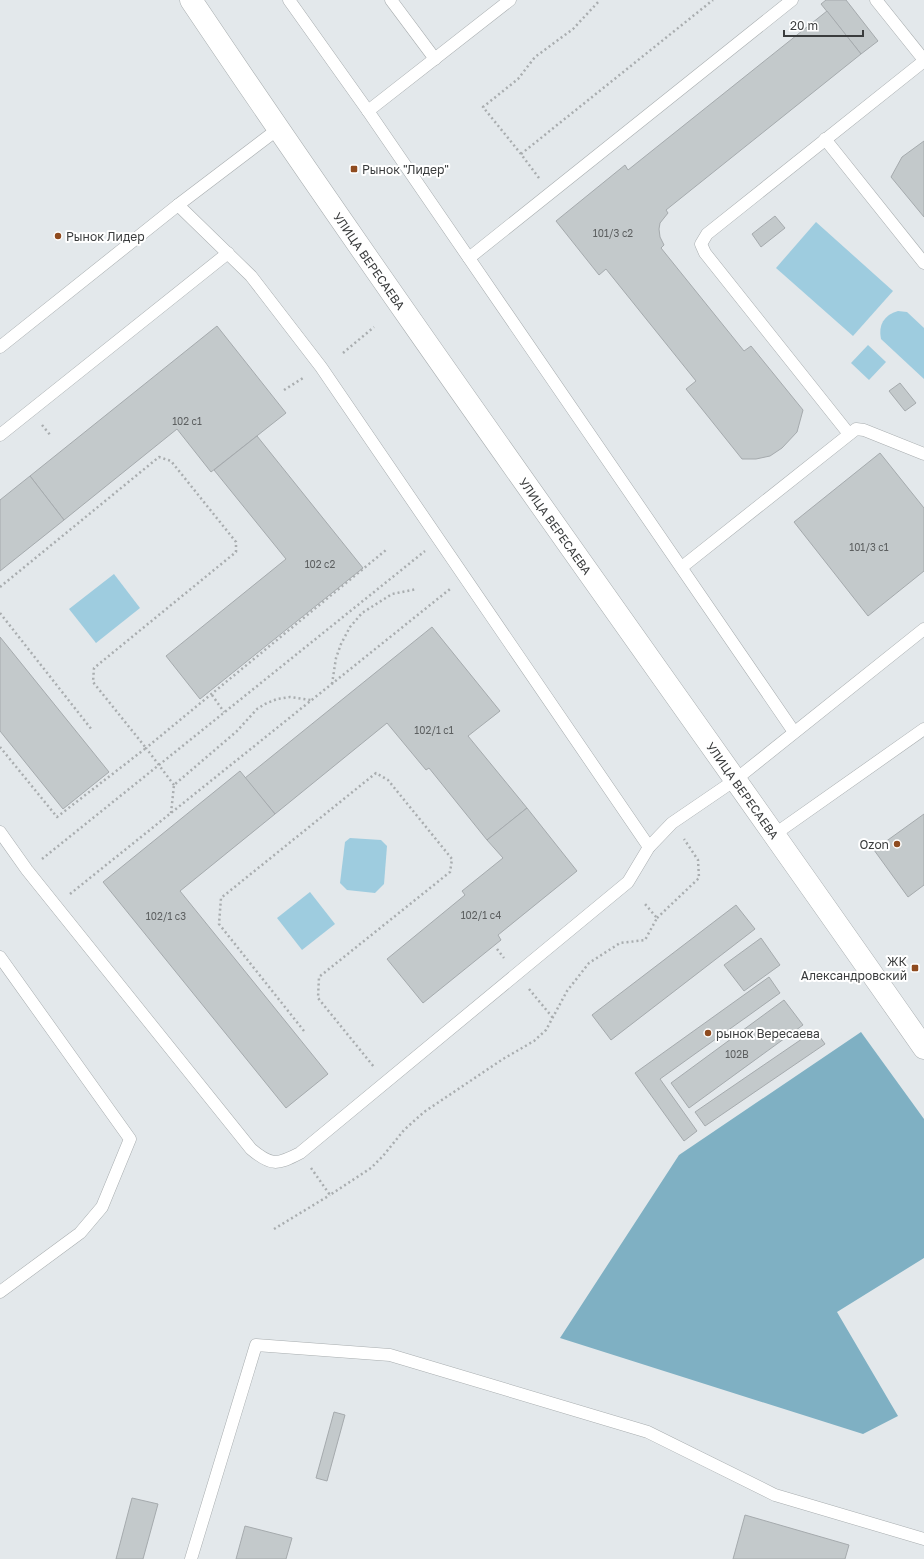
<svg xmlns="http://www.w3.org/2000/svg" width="924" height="1559" font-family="'Golos Text',sans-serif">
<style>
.green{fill:#9eccdf}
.forest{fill:#7fb0c3}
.building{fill:#c3c9cb;stroke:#a5aaad}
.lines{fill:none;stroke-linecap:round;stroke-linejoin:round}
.lane-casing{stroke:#a8adaf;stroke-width:13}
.secondary-casing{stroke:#a8adaf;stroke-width:23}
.path{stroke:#a9adaf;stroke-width:2.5;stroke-dasharray:2 3;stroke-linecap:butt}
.lane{stroke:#fff;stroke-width:12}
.secondary{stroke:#fff;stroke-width:22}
.poi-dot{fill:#8f4b1f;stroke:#fff;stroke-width:1.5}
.labels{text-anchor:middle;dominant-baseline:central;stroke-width:4;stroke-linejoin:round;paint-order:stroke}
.number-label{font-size:10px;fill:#5c5f60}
.poi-label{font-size:12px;fill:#3a3c3d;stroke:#fff;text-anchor:start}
.street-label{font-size:12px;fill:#3a3c3d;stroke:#fff}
</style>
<rect width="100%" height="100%" fill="#e3e8eb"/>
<g class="green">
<path d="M 816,222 L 893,291 L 853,336 L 776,268 Z"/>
<path d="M 898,311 L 907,312 L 924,328 L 924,379 L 881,339 C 878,325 884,315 898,311 Z"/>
<path d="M 868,345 L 886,362 L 869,380 L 851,363 Z"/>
<path d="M 114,574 L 140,608 L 96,643 L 69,609 Z"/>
<path d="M 350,838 L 381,840 L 387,846 L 384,884 L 375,893 L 347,890 L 340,883 L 345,842 Z"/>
<path d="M 310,892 L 335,924 L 302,950 L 277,918 Z"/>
</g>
<path class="forest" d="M 861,1032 L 924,1119 L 924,1258 L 837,1312 L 898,1416 L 863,1434 L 560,1338 L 679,1155 Z"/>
<g class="building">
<path d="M 826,0 L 846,0 L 878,41 L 861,54 L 821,4 Z"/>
<path d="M 827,11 L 861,54 L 666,210 L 668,213 L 660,223 L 659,229 L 660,237 L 664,245 L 661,248 L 744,351 L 751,346 L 803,410 L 797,432 L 782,448 L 770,456 L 756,459 L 742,459 L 686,389 L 696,381 L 606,269 L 599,275 L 556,221 L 625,165 L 628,170 Z"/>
<path d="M 924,141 L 924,217 L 891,177 L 902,157 Z"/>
<path d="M 775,216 L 785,228 L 761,247 L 752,234 Z"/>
<path d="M 217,326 L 286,413 L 211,472 L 177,429 L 64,520 L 30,476 Z"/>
<path d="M 900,383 L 916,403 L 905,411 L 889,391 Z"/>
<path d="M 257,436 L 363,568 L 200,699 L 166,656 L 286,559 L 214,470 Z"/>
<path d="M 880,453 L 924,508 L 924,571 L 868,616 L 794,522 Z"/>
<path d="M 30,476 L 64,520 L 0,571 L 0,500 Z"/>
<path d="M 432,627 L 500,711 L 468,736 L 527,808 L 487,840 L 429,768 L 426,770 L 387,723 L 275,814 L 245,778 Z"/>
<path d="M 0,637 L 109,772 L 63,809 L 0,731 Z"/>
<path d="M 240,771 L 275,814 L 180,891 L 328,1074 L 286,1108 L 103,882 Z"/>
<path d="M 527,808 L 577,871 L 498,935 L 501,940 L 423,1003 L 387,959 L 465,895 L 462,891 L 503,858 L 487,840 Z"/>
<path d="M 924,814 L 924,885 L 908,897 L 874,850 Z"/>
<path d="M 736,905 L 755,929 L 611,1040 L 592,1015 Z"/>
<path d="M 761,938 L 780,965 L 744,991 L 724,965 Z"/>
<path d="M 769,977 L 780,993 L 660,1079 L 697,1131 L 684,1141 L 635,1073 Z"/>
<path d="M 784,1000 L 803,1025 L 689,1108 L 671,1083 Z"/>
<path d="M 815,1030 L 825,1044 L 705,1126 L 695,1112 Z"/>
<path d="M 334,1412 L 345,1415 L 327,1481 L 316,1478 Z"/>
<path d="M 132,1498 L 158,1504 L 143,1559 L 116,1559 Z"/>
<path d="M 745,1515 L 849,1545 L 845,1559 L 733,1559 Z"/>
<path d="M 245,1526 L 292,1538 L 286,1559 L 236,1559 Z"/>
</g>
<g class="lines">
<g class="lane-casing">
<g id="lane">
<path d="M 289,0 L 368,111 L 794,732"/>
<path d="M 391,0 L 435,59"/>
<path d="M 876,0 L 924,60"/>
<path d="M 368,111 L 510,0"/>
<path d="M 825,139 L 924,263"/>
<path d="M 178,205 L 251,276 L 321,367 L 649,847"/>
<path d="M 469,258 L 792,0"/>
<path d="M 0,347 L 178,205 L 278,129"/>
<path d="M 849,434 L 705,253 L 701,244 L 707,234 L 924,61"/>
<path d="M 0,435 L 228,253"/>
<path d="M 682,567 L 856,429 L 864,430 L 924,454"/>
<path d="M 0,832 L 27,870 L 251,1149 C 271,1166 277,1165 300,1153 L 628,882 L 649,847 L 672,823 L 735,780 L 924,629"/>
<path d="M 775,834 L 924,729"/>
<path d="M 0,957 L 130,1139 L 102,1207 L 80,1233 L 0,1292"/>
<path d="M 191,1559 L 256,1345 L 390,1355 L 648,1432 L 775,1495 L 924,1539"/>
</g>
</g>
<g class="secondary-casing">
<g id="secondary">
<path id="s1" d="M 191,0 C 429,354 680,698 924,1048"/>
</g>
</g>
<g class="path">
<path d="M 521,154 L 483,107 L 518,79 L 535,57 L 573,29 L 600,0"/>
<path d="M 539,178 L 521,154 L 713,0"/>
<path d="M 343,353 L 374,327"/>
<path d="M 284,390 L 303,378"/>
<path d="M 42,425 L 51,436"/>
<path d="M 0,587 L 159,457 L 171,461 L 236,542 L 236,552 L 94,668 L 93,682 L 146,748 L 57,817 L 0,747"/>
<path d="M 0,613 L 92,730"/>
<path d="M 332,684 L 336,658 L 341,644 L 350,627 L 362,613 L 392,594 L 417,589"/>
<path d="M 212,695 L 224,712"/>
<path d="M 174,785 L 146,748 L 386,550"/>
<path d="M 171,813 L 174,785 L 237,731 L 257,709 L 265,704 L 277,699 L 290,697 L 311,700"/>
<path d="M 42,859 L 425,551"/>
<path d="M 70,894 L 450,589"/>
<path d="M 657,918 L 699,878 L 698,860 L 684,839"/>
<path d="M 497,949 L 504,958"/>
<path d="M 529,989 L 553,1018"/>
<path d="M 304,1031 L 219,924 L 221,898 L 376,773 L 388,780 L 452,859 L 450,872 L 319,977 L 318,998 L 374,1067"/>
<path d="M 311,1168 L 330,1195 L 371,1168 L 383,1156 L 404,1130 L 424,1112 L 503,1059 L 534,1041 L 546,1030 L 567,991 L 589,963 L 620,943 L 645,940 L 657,918 L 645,904"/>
<path d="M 274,1229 L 330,1195"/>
</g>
<use href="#lane" class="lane"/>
<use href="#secondary" class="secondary"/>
</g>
<g class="poi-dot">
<rect x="350" y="165" width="8" height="8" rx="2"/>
<circle cx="58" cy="236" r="4"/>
<circle cx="897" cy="844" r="4"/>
<rect x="911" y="964" width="8" height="8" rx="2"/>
<circle cx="708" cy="1033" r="4"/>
</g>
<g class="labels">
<g class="number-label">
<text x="613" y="233">101/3 с2</text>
<text x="187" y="421">102 с1</text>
<text x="869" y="547">101/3 с1</text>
<text x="320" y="564">102 c2</text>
<text x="434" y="730">102/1 с1</text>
<text x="481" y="915">102/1 с4</text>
<text x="166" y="916">102/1 c3</text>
<text x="737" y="1054">102В</text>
</g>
<g class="poi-label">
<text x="362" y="169">Рынок "Лидер"</text>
<text x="66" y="236">Рынок Лидер</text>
<text x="889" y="844" text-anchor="end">Ozon</text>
<text x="907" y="961" text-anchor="end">ЖК<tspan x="907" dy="14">Александровский</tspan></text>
<text x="716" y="1033">рынок Вересаева</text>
</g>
<g class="street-label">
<text stroke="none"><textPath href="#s1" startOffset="316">УЛИЦА ВЕРЕСАЕВА</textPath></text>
<text stroke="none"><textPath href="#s1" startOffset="640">УЛИЦА ВЕРЕСАЕВА</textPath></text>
<text stroke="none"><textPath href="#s1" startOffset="964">УЛИЦА ВЕРЕСАЕВА</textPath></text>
</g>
</g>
<path d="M784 30v6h79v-6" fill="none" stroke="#3a3c3d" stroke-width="2"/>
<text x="790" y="30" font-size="12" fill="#3a3c3d" stroke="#ffffff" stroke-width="3" paint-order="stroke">20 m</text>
</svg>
